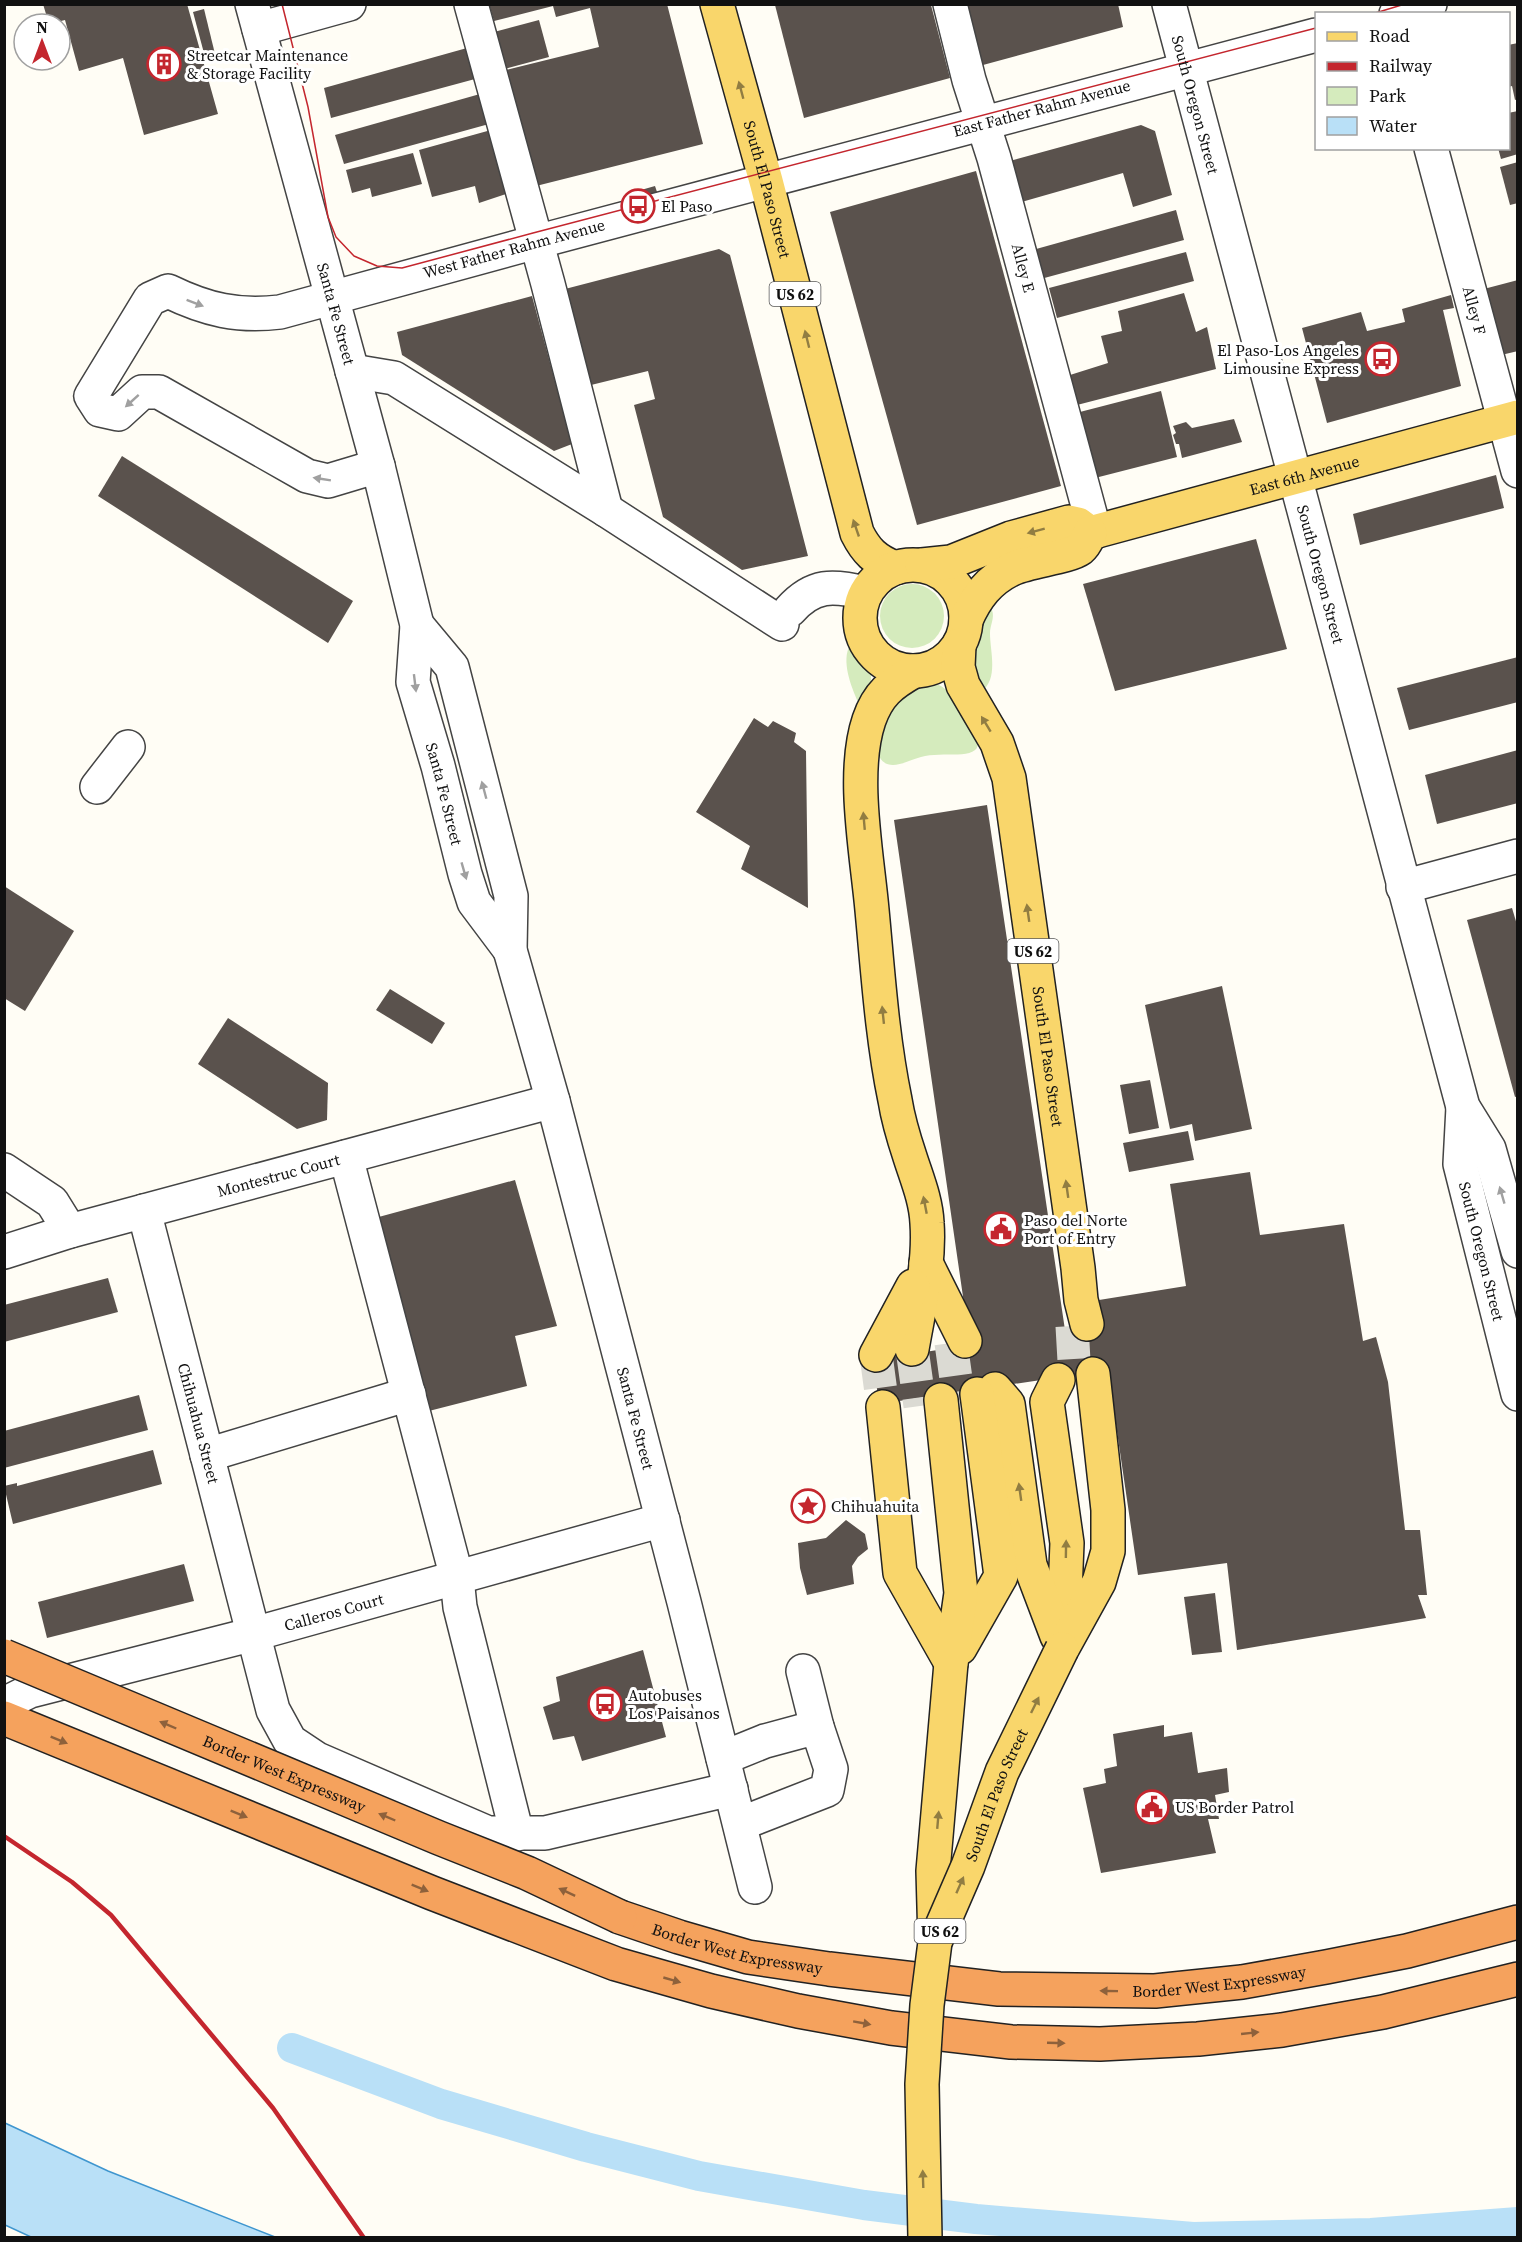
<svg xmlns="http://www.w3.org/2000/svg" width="1522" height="2242" font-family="'Source Serif 4',serif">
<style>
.green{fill:#d5ebbd}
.water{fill:#b9e0f7;stroke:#3f96cf;stroke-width:1.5}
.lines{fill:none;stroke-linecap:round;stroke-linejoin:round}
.canal{stroke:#b9e0f7;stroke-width:30}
.building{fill:#5a524d}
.major-tunnel{stroke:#dbdad3;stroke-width:33;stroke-dasharray:33 16;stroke-linecap:butt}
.minor-casing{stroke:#444;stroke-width:36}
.major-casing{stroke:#222;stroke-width:36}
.highway-casing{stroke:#222;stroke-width:36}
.minor{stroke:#fff;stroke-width:33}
.major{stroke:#f9d66b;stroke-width:33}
.highway{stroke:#f5a25d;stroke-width:33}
.tram{stroke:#c4262e;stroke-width:1.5}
.rail{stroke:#c4262e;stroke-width:4.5}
.major-bridge-casing{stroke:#222;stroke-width:36;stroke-linecap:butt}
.highway-bridge-casing{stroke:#222;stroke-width:36;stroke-linecap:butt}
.major-bridge{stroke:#f9d66b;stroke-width:33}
.highway-bridge{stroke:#f5a25d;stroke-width:33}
.oneway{fill:#917d42}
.oneway2{fill:#a0a0a0}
.oneway3{fill:#8e613b}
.labels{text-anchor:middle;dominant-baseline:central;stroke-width:6;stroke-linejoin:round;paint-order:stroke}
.shield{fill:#fff;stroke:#585858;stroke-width:1.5}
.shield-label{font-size:15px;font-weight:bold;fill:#111}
.poi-label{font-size:16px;fill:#111;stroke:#fff;text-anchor:start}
.street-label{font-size:16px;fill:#111;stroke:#fff}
</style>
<rect width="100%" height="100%" fill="#fffdf5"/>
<g class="green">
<circle cx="912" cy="616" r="32"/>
<path d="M 988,610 L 992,610 C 995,618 990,625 990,633 C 990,652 999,679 981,692 C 973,658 966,640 988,610 Z"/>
<path d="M 853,644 L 857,653 L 871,669 L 871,688 L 861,703 L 858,702 C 851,686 841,661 850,645 Z"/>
<path d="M 937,684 C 952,691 957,703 967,717 C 1001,769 949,749 921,757 C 908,760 888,774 879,756 C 873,743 884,711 894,700 C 904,690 924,685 937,684 Z"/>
</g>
<path class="water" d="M 5,2123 L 108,2171 L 275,2237 L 31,2237 L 5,2225 Z"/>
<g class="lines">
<path class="canal" d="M 292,2048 L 441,2104 L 586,2147 L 699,2176 L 864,2205 L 976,2219 L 1193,2237 L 1371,2233 L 1518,2222"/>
</g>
<g class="building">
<path d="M 43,4 L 187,4 L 218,114 L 144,135 L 123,58 L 79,71 L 65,20 L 49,24 Z"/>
<path d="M 489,4 L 667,4 L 703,144 L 536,186 L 506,70 L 599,47 L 590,8 L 556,17 L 553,6 L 494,21 Z"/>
<path d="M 967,4 L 1118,4 L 1123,27 L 983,65 Z"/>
<path d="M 775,5 L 931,5 L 950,78 L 804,118 Z"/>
<path d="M 204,9 L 215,54 L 205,57 L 193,12 Z"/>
<path d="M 539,20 L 549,57 L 504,69 L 494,32 Z"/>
<path d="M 1518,43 L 1518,99 L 1515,100 L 1512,86 L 1508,87 L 1508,45 Z"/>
<path d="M 467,48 L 475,79 L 331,118 L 324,88 Z"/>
<path d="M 480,94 L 489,124 L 344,164 L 335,135 Z"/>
<path d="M 1518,111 L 1518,154 L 1501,159 L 1498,148 L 1508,148 L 1508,113 Z"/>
<path d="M 1141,125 L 1155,131 L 1172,195 L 1133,207 L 1123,173 L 1018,203 L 1006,162 Z"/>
<path d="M 491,130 L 509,193 L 479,203 L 475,186 L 432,197 L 419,150 Z"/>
<path d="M 413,153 L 422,184 L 372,197 L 370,188 L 352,193 L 346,170 Z"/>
<path d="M 1518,162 L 1518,203 L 1510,205 L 1500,167 Z"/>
<path d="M 976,171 L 1061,486 L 917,525 L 830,212 Z"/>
<path d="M 655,186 L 657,192 L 643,196 L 641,190 Z"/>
<path d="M 1176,210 L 1184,240 L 1037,280 L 1029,251 Z"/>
<path d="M 719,249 L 730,255 L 808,556 L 742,570 L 663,517 L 634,405 L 655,399 L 648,371 L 591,385 L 565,289 Z"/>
<path d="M 1186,252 L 1194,281 L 1057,318 L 1049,288 Z"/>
<path d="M 1518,280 L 1518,351 L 1497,356 L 1480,290 Z"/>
<path d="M 1184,293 L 1196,332 L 1207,327 L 1216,369 L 1077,405 L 1070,375 L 1108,363 L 1101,336 L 1122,331 L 1118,311 Z"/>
<path d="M 1451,295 L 1454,308 L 1443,310 L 1461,386 L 1327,423 L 1302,328 L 1361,312 L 1367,331 L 1405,322 L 1402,309 Z"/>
<path d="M 532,296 L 572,444 L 554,451 L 402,355 L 397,332 Z"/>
<path d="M 1161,391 L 1177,457 L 1095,478 L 1076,413 Z"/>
<path d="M 1234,419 L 1242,442 L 1182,458 L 1179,444 L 1176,444 L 1173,435 L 1176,433 L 1173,426 L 1186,422 L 1192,428 Z"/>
<path d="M 122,456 L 353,601 L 328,643 L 98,496 Z"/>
<path d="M 1496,475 L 1504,508 L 1360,545 L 1353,514 Z"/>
<path d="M 1256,539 L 1287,649 L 1115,691 L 1083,584 Z"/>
<path d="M 1518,657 L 1518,702 L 1409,730 L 1397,688 Z"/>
<path d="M 754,718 L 768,727 L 773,721 L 796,733 L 794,742 L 806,751 L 808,908 L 741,869 L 750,846 L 696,812 Z"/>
<path d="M 1518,750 L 1518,803 L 1437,824 L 1425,775 Z"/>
<path d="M 987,805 L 1065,1330 L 1103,1325 L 1099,1300 L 1186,1286 L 1170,1184 L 1250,1172 L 1260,1235 L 1344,1224 L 1363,1341 L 1376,1337 L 1388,1382 L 1405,1530 L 1420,1530 L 1427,1595 L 1418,1595 L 1426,1618 L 1237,1650 L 1227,1563 L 1138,1575 L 1108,1370 L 879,1404 L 873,1360 L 970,1345 L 894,820 Z"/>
<path d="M 4,886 L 74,931 L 25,1011 L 4,998 Z"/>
<path d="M 1512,908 L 1518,928 L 1518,1096 L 1515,1097 L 1467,920 Z"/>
<path d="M 1222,986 L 1252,1129 L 1195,1141 L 1192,1124 L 1170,1129 L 1145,1005 Z"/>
<path d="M 390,989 L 445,1023 L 432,1044 L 376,1010 Z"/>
<path d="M 228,1018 L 328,1083 L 327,1120 L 297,1129 L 198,1064 Z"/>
<path d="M 1150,1080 L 1159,1128 L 1129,1134 L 1120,1085 Z"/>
<path d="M 1188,1131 L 1194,1160 L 1129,1172 L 1123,1143 Z"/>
<path d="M 515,1180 L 557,1326 L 515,1336 L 527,1386 L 425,1412 L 375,1218 Z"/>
<path d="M 108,1278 L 118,1312 L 4,1342 L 4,1305 Z"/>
<path d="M 139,1395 L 148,1430 L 4,1468 L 4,1431 Z"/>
<path d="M 153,1450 L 162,1484 L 13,1524 L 4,1486 L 17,1483 L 17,1486 Z"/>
<path d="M 846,1520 L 865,1534 L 868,1549 L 858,1557 L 852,1566 L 854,1584 L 807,1595 L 800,1568 L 798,1543 L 826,1538 Z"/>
<path d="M 184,1564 L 194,1601 L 47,1638 L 38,1602 Z"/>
<path d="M 1215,1593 L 1222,1652 L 1192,1655 L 1184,1597 Z"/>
<path d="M 643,1650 L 666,1737 L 582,1761 L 574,1736 L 553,1740 L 543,1707 L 560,1701 L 556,1677 Z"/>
<path d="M 1164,1725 L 1164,1737 L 1192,1732 L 1198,1773 L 1227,1768 L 1229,1792 L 1215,1795 L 1219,1819 L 1208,1819 L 1216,1853 L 1101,1873 L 1083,1788 L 1106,1783 L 1104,1769 L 1117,1766 L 1113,1734 Z"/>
</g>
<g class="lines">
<g class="major-tunnel">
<path d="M 1072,1326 L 1075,1378"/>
<path d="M 951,1343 L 959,1400"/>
<path d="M 912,1349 L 920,1406"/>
<path d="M 876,1355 L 883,1407"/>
</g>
<g class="minor-casing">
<g id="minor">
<path id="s1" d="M 252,4 L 378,466 L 417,625 L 413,682 L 438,766 L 465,874 L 474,902 L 510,950"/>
<path d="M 471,4 L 548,284 L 606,510"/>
<path id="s2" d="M 950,4 L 969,80 L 994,158 L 1095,532"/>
<path id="s3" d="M 1169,4 L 1463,1107 L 1489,1149 L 1518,1251"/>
<path d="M 1396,14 L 1430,4"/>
<path d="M 259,29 L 349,4"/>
<path id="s4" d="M 1431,148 L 1518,471"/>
<path d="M 352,371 L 394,378 L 606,510 L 782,624"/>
<path id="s5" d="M 378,466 L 328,481 L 307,476 L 159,392 L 142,392 L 118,414 L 100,410 L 91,396 L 150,299 L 168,291 C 207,310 238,317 280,312 L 536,242 L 1316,35"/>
<path d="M 790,610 C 813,584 833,585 865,593"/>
<path id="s6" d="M 417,625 L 452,667 L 511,896 L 510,950 L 553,1101 L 684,1602 L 755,1887"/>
<path d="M 97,787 L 128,747"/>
<path d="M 1403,887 L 1518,856"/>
<path id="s7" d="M 1463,1107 L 1460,1164 L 1518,1394"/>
<path d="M 346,1157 L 457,1578 L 460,1607 L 517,1834"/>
<path d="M 4,1170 L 52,1202 L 70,1231"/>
<path id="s8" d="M 144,1211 L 273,1710 L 290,1741 L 317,1759 L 488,1833 L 545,1833 L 731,1789"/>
<path id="s9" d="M 4,1252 L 70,1231 L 553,1101"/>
<path d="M 207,1455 L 409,1394"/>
<path d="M 803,1671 L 817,1727"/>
<path id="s10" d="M 4,1706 L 12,1700 L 30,1691 L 254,1634 L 663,1520"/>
<path d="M 723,1758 L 765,1741 L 817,1727 L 831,1769 L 827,1790 L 740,1824"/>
</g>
</g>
<g class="major-casing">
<g id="major">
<path id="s11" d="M 717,4 L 766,181 L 857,533 C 866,551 875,560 895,568"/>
<path id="s12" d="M 1090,533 L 1518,417"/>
<circle cx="913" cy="618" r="53"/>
<path d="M 922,565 L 951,562 L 1011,538 L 1069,522 L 1078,524 L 1090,533"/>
<path d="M 966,620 C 976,597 989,580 1012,569 C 1029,561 1069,557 1080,549 C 1086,544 1087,539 1090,533"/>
<path id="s13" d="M 959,645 L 958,667 L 963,685 L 997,743 L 1009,778 L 1078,1268 L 1081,1300 L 1087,1324"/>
<path d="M 926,1263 L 965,1341"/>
<path d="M 912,1349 C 919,1308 930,1264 927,1223 C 926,1200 917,1179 910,1157 C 904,1139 898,1119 895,1100 C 882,1037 878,973 872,910 C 867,854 851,773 869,720 C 878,694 891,684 914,671"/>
<path d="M 876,1355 L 913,1286"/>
<path d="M 1058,1380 L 1047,1402 L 1067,1543 L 1063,1642"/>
<path d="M 995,1389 L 1008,1404 L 1030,1565 L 1057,1636"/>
<path d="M 883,1407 L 900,1573 L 951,1663"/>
<path d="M 960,1648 L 1001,1576 L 977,1394"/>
<path d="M 1062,1649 L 1099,1582 L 1108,1551 L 1108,1510 L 1093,1374"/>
<path d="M 935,1942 L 933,1871 L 951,1663 L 961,1593 L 941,1400"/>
</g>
</g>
<g class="highway-casing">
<g id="highway">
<path d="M 4,1718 L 432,1893 L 616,1964 L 711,1991 L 798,2011 L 891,2028 L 1011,2042 L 1100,2044 L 1198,2039 L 1282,2030 L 1383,2012 L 1518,1979"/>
<path id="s14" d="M 620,1917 L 679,1937 L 748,1957 L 829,1969 L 999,1989 L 1155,1991 L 1242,1982 L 1326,1967 L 1407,1951 L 1518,1922"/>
</g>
</g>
<use href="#minor" class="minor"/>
<use href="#major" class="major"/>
<use href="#highway" class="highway"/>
<g class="tram">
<path d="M 282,4 L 308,107 L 328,217 L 336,237 L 354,256 L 377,266 L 402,268 L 533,233 L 1316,28"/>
<path d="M 1372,14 L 1405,4"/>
</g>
<path class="rail" d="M 4,1836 L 72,1882 L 111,1915 L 273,2108 L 364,2238"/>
<g class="major-bridge-casing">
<g id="major-bridge">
<path id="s15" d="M 925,2238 L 922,2084 L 927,2005 L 935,1942 L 968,1866 L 1002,1772 L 1062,1649"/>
</g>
</g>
<g class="highway-bridge-casing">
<g id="highway-bridge">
<path id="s16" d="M 4,1656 L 439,1838 L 527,1873 L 620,1917"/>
</g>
</g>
<use href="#major-bridge" class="major-bridge"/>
<use href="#highway-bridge" class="highway-bridge"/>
</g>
<defs><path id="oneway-solid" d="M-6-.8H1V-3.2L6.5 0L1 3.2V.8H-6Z" transform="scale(1.5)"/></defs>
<g class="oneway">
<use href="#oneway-solid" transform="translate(741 90) rotate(-105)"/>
<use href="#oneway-solid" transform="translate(807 339) rotate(-104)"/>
<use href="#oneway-solid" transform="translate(856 528) rotate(-109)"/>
<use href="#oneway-solid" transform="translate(1036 531) rotate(165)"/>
<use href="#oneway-solid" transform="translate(986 724) rotate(-121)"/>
<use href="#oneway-solid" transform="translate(864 821) rotate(-95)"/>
<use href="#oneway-solid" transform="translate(1028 913) rotate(-98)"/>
<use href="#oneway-solid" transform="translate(883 1015) rotate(-96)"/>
<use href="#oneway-solid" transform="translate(1067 1189) rotate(-98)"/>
<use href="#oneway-solid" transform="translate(925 1205) rotate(-101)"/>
<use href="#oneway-solid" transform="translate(1020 1492) rotate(-98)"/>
<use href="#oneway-solid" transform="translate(1066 1549) rotate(-89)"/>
<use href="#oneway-solid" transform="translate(1035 1705) rotate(-64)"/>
<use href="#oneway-solid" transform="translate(938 1820) rotate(-85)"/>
<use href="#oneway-solid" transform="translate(960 1885) rotate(-66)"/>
<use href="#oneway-solid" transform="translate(923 2179) rotate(-92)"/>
</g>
<g class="oneway2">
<use href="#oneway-solid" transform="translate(195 303) rotate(21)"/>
<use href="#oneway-solid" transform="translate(132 401) rotate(138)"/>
<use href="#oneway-solid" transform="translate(322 479) rotate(-171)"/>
<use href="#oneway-solid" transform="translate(415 683) rotate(83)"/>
<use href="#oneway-solid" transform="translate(484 790) rotate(-105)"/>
<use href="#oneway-solid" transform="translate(464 871) rotate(74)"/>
<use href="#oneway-solid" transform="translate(1502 1195) rotate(-106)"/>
</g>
<g class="oneway3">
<use href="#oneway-solid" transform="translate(168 1725) rotate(-157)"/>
<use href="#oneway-solid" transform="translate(59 1740) rotate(22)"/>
<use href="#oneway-solid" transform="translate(239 1814) rotate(22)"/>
<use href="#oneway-solid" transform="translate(387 1817) rotate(-157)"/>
<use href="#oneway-solid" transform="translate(420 1888) rotate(22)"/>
<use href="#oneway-solid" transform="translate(567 1892) rotate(-155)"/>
<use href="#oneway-solid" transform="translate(672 1980) rotate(16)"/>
<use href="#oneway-solid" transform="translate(1109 1991) rotate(-179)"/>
<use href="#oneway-solid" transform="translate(862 2023) rotate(10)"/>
<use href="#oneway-solid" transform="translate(1250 2033) rotate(-6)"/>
<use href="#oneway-solid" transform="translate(1056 2043) rotate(2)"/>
</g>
<defs>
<g id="building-ring" transform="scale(1.725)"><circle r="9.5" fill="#fff" stroke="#c4262e" stroke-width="1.5"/><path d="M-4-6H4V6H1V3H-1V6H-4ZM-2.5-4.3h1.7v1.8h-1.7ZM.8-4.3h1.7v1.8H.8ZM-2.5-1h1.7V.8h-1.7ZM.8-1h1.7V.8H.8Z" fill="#c4262e"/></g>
<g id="bus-ring" transform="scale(1.725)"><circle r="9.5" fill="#fff" stroke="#c4262e" stroke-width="1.5"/><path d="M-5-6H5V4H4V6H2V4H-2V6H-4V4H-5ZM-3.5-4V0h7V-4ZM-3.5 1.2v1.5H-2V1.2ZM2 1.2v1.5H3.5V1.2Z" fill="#c4262e"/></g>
<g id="civic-ring" transform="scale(1.725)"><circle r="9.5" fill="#fff" stroke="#c4262e" stroke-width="1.5"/><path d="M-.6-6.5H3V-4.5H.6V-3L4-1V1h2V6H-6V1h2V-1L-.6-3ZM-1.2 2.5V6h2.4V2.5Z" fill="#c4262e"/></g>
<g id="sight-ring" transform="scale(1.725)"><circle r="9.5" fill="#fff" stroke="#c4262e" stroke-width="1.5"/><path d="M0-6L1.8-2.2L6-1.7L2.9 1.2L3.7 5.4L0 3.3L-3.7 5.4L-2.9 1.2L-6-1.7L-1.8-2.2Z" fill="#c4262e"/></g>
</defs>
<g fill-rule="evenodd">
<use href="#building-ring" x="164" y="64"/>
<use href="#bus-ring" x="638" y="206"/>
<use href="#bus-ring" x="1382" y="359"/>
<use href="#civic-ring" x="1001" y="1229"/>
<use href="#sight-ring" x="808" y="1506"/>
<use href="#bus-ring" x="605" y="1704"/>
<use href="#civic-ring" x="1152" y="1807"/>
</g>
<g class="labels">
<g class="shield">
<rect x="769.5" y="282" width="51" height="24" rx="4.5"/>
<rect x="1007.5" y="939" width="51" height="24" rx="4.5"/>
<rect x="914.5" y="1919" width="51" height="24" rx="4.5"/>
</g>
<g class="shield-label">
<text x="795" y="294">US 62</text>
<text x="1033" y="951">US 62</text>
<text x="940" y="1931">US 62</text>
</g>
<g class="poi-label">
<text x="187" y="55">Streetcar Maintenance<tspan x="187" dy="18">&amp; Storage Facility</tspan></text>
<text x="661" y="206">El Paso</text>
<text x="1359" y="350" text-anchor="end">El Paso-Los Angeles<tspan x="1359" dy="18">Limousine Express</tspan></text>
<text x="1024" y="1220">Paso del Norte<tspan x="1024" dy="18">Port of Entry</tspan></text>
<text x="831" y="1506">Chihuahuita</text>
<text x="628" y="1695">Autobuses<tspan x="628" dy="18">Los Paisanos</tspan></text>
<text x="1175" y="1807">US Border Patrol</text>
</g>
<g class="street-label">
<text stroke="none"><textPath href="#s3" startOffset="104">South Oregon Street</textPath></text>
<text stroke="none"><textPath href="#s5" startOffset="1366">East Father Rahm Avenue</textPath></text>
<text stroke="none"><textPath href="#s11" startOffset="192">South El Paso Street</textPath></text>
<text stroke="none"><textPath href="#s5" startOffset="820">West Father Rahm Avenue</textPath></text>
<text stroke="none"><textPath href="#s2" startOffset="274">Alley E</textPath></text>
<text stroke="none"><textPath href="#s4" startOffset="168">Alley F</textPath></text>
<text stroke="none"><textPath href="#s1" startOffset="321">Santa Fe Street</textPath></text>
<text stroke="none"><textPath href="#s12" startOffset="222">East 6th Avenue</textPath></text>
<text stroke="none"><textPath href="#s3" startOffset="590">South Oregon Street</textPath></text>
<text stroke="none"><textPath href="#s1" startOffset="816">Santa Fe Street</textPath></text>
<text stroke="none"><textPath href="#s13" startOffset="426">South El Paso Street</textPath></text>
<text stroke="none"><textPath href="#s9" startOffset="285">Montestruc Court</textPath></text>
<text stroke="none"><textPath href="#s7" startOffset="147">South Oregon Street</textPath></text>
<text stroke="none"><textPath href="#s6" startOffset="830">Santa Fe Street</textPath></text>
<text stroke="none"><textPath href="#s8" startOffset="219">Chihuahua Street</textPath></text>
<text stroke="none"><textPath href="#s10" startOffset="344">Calleros Court</textPath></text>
<text stroke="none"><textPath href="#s16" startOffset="304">Border West Expressway</textPath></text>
<text stroke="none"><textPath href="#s15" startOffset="456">South El Paso Street</textPath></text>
<text stroke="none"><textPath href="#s14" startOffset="122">Border West Expressway</textPath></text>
<text stroke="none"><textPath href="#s14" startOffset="608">Border West Expressway</textPath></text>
</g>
</g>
<rect width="1522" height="2242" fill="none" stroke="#111111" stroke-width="12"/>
<rect x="1315" y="12" width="195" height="138" fill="#ffffff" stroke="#a0a0a0" stroke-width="1.5"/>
<rect x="1327" y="32" width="30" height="9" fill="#f9d66b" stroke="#a0a0a0" stroke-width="1.5"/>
<text x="1369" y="42" font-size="18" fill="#111111">Road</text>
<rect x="1327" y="62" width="30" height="9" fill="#c4262e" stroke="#a0a0a0" stroke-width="1.5"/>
<text x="1369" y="72" font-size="18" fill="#111111">Railway</text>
<rect x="1327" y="87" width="30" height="18" fill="#d5ebbd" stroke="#a0a0a0" stroke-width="1.5"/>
<text x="1369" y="102" font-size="18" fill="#111111">Park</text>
<rect x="1327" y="117" width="30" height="18" fill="#b9e0f7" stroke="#a0a0a0" stroke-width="1.5"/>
<text x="1369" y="132" font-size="18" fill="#111111">Water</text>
<g transform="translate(42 42)"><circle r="28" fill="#ffffff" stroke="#a0a0a0" stroke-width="1.5"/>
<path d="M0-4.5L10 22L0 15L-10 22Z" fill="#c4262e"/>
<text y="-9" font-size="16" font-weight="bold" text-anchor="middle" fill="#111111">N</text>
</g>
</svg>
